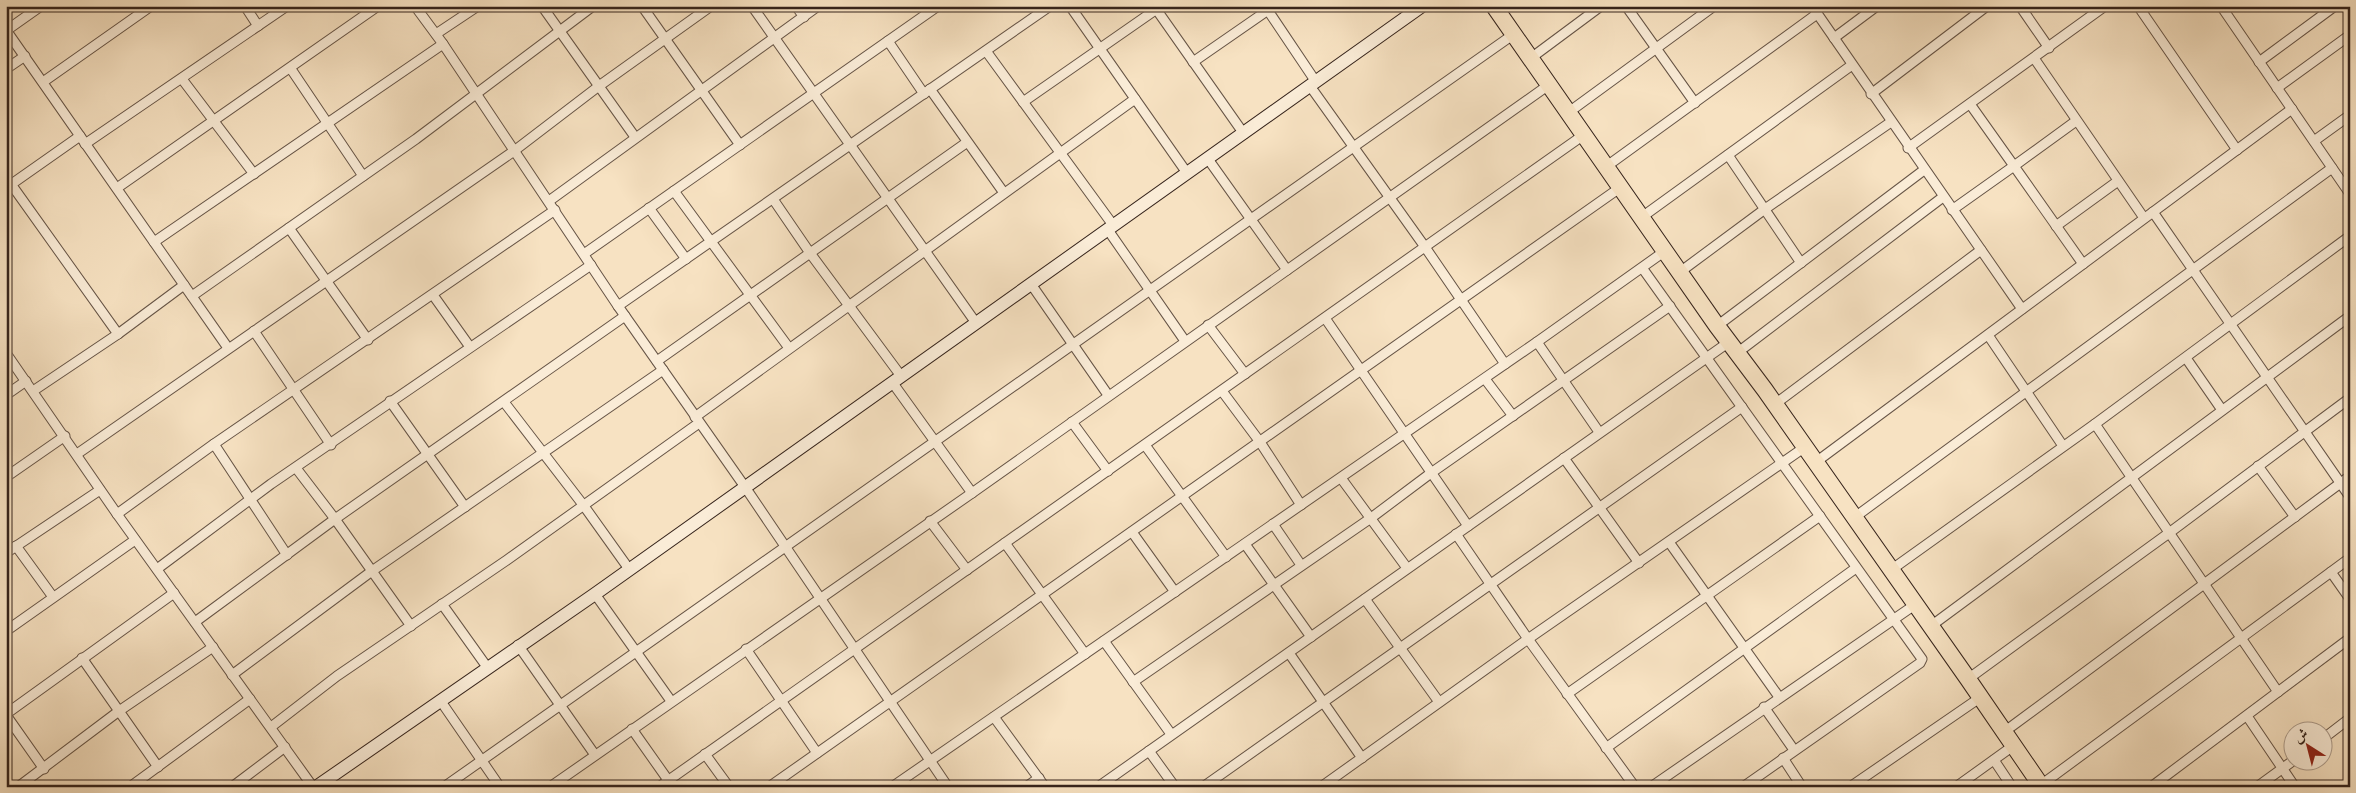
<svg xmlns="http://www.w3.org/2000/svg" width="2356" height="793" font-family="'IM FELL DW Pica',Amiri,serif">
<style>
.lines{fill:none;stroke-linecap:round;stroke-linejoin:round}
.street-casing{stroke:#665446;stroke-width:11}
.secondary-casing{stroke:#36241c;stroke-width:14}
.highway-casing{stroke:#36241c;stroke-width:18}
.street{stroke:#faecd7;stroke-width:9}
.secondary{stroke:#faecd7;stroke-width:12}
.highway{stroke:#f7e2c2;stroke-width:16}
</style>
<rect width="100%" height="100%" fill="#f7e2c2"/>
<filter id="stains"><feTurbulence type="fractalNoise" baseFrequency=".004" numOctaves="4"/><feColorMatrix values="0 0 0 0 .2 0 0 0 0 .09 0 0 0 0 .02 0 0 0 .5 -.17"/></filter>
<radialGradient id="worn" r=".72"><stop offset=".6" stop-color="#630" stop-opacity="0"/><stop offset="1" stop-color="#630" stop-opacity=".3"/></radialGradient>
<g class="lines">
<g class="street-casing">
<g id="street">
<path d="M 245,6 L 258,26"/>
<path d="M 415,6 L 443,44 L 618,306 L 745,487 L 948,787"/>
<path d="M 542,6 L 635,137"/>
<path d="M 642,6 L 740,145"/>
<path d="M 752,6 L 976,323"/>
<path d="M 796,6 L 804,17"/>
<path d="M 1070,6 L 1187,173"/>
<path d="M 1154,6 L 1244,134"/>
<path d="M 1265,6 L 1316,82"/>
<path d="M 1626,6 L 1695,103"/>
<path d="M 1812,6 L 2022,309"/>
<path d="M 2020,6 L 2049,48"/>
<path d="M 2138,6 L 2237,150"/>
<path d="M 2221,6 L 2350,194"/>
<path d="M 6,30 L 228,348"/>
<path d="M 7,30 L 41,6"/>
<path d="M 436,34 L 478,6"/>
<path d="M 1834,38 L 1877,6"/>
<path d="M 888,41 L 924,94"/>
<path d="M 986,51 L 1113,225"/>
<path d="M 1531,58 L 1601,6"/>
<path d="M 2034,58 L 2144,218"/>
<path d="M 1193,62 L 1274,6"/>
<path d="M 2259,62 L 2335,6"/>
<path d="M 6,69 L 25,56"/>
<path d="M 291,69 L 363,176"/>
<path d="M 182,79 L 254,174"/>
<path d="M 43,82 L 151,6"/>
<path d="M 1310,86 L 1425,247 L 1505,364"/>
<path d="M 2277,88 L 2350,35"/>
<path d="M 930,89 L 1004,193"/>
<path d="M 1871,94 L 1987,6"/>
<path d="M 1023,102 L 1161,6"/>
<path d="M 1569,112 L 1714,6"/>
<path d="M 2076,121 L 2014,166 L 2083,264"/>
<path d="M 2314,141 L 2350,115"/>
<path d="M 85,144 L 287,6"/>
<path d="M 1908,148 L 2105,6"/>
<path d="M 1728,155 L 1801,263"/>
<path d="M 1208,159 L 1287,270"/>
<path d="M 1607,166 L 1817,14"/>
<path d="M 11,184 L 118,334"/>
<path d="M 6,188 L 80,136"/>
<path d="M 117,188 L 378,6"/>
<path d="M 674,191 L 789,348"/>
<path d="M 773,199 L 810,253 L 901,376"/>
<path d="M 549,201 L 818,6"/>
<path d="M 649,208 L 686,259"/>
<path d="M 1952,210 L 2014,166 L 1970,104"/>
<path d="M 2153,212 L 2350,497"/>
<path d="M 1642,217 L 1852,65"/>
<path d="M 2056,226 L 2118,181"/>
<path d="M 289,228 L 368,340"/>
<path d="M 1108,230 L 1185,341"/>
<path d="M 154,242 L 443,44"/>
<path d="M 584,254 L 938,6"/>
<path d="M 1643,269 L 1922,659 L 1920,663 L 1743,787"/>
<path d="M 1680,272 L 1765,209 L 1891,122"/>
<path d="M 1031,284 L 1108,395"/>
<path d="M 433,295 L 470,347"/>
<path d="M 192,296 L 416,139 L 593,6"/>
<path d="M 618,306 L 1050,6"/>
<path d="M 1325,318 L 1468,526"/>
<path d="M 1208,325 L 1245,374"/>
<path d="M 1717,326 L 1924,170"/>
<path d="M 254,331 L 331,445"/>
<path d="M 1988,335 L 2063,446"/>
<path d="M 1537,342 L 1599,432"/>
<path d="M 6,353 L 117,514 L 313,787"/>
<path d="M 1737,353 L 1943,197"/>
<path d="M 2186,358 L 2222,410"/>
<path d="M 657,361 L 966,143"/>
<path d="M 1485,379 L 1513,416"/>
<path d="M 892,382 L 972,493"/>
<path d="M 33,391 L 118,334 L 184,285"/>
<path d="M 1222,391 L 1260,442 L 1301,505"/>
<path d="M 6,395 L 26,381"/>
<path d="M 390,401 L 465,507"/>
<path d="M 504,402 L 584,506 L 629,569"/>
<path d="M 1775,404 L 1981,250"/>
<path d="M 695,417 L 1135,99"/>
<path d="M 1072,422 L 1108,471"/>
<path d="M 2095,424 L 2278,692"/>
<path d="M 214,444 L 287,555"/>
<path d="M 1145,445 L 1226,557"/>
<path d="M 77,454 L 514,151 L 599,86 L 711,6"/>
<path d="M 1564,458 L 1639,563"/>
<path d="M 1816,462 L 2292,109"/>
<path d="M 2258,466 L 2295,517"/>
<path d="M 296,468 L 335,519 L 411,626"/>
<path d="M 6,477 L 65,436"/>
<path d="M 1341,478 L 1407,568"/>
<path d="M 117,514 L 214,444 L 555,210"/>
<path d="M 1855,517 L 2332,168"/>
<path d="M 930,521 L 967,570"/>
<path d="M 1273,524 L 1301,565"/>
<path d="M 1132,532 L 1175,592"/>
<path d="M 1456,534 L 1528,639 L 1635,787"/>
<path d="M 1669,542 L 1779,697"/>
<path d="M 1005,543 L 1085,654"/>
<path d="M 1245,544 L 1311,637"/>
<path d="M 16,546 L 53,597"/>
<path d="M 6,553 L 100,490"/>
<path d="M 157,569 L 271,484 L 591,265"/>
<path d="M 1891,570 L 2095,424 L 2350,236"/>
<path d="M 2331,572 L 2350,599"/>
<path d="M 595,594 L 671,701"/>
<path d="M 1365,599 L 1439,702"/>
<path d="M 442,604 L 487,667"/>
<path d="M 195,622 L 335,519 L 625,316"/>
<path d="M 1931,626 L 2350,316"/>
<path d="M 6,631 L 135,540"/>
<path d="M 1104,641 L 1171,734"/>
<path d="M 518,645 L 595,755"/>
<path d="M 746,649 L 817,753"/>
<path d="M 1289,653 L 1362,758"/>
<path d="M 82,658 L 158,767"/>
<path d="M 232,675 L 372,571 L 663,370"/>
<path d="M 1968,679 L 2169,533 L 2350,398"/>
<path d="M 1133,682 L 1371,518 L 1431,473 L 1670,306"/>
<path d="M 1567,694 L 1820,516"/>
<path d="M 440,700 L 500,787"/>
<path d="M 1764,707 L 1794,750"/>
<path d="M 6,714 L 174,593"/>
<path d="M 6,715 L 44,769"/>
<path d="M 2247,716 L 2295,787"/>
<path d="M 994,717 L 1045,787"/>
<path d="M 271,727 L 337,676 L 507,560 L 699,423"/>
<path d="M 632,729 L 668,780"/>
<path d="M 2004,732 L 2350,476"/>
<path d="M 2324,738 L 2350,718"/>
<path d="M 1606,748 L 1856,568"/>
<path d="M 1149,751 L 1175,787"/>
<path d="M 705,754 L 729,787"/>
<path d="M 1783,758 L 1802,787"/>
<path d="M 1994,760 L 2012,787"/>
<path d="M 2041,785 L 2350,558"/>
<path d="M 18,787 L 119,711 L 213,647"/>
<path d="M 130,787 L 250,699"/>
<path d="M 232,787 L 285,747"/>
<path d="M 444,787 L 1514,34"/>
<path d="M 550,787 L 972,493 L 1550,84"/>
<path d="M 659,787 L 1585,134"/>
<path d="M 769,787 L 1621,187"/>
<path d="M 892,787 L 1537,342 L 1665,251"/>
<path d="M 1026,787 L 1039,778"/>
<path d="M 1098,787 L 1729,342"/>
<path d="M 1203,787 L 1742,407"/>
<path d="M 1321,787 L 1528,639 L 1805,447"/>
<path d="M 1651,787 L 1916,604"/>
<path d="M 1850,787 L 1981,697"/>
<path d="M 1956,787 L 2013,746"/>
<path d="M 2151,787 L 2350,638"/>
<path d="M 2257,787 L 2294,760"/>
</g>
</g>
<g class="secondary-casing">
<path id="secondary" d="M 316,787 L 595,594 L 1422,6"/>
</g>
<g class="highway-casing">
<path id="highway" d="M 1494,6 L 1717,326 L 1765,390 L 1968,679 L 2042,787"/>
</g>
<use href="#street" class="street"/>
<use href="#secondary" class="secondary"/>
<use href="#highway" class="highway"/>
</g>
<rect width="2356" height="793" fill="none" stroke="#f7e2c2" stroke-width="25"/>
<rect x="8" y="8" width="2341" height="778" fill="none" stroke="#36241c" stroke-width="2.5"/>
<rect x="12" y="12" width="2331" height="768" fill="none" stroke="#36241c"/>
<g transform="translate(2308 746) rotate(324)"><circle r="24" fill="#faecd7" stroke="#ac9c8c"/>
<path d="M0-4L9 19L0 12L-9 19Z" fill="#8f2418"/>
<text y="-8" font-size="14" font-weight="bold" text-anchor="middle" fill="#36241c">ش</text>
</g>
<rect width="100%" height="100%" filter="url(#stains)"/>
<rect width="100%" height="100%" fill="url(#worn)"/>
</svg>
